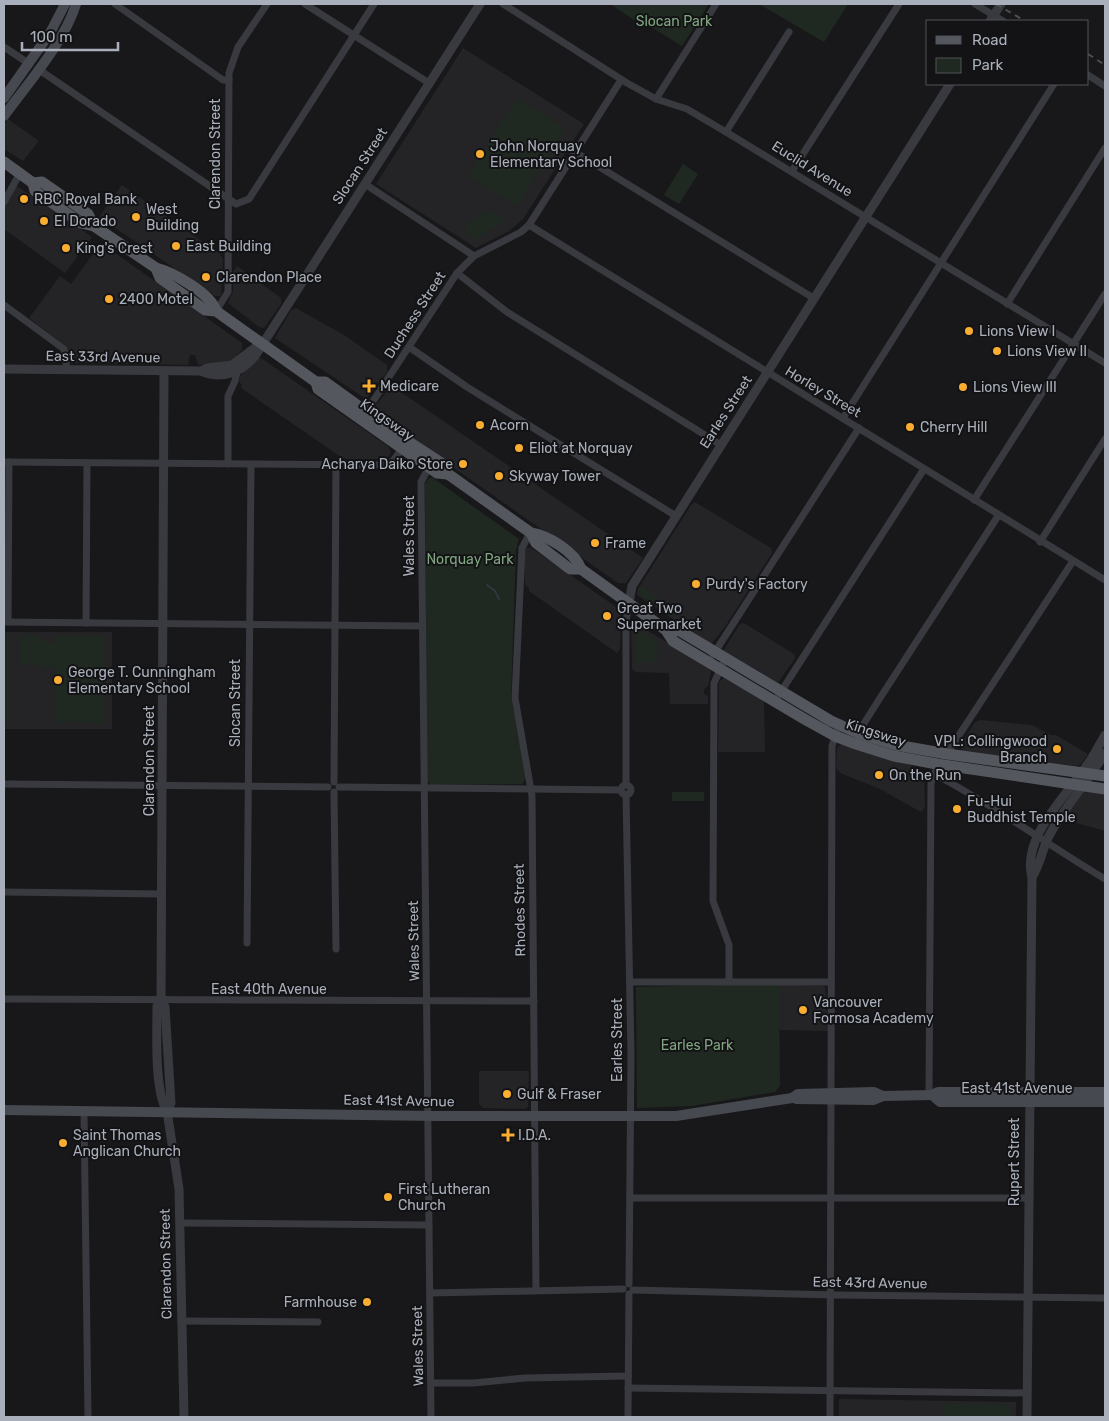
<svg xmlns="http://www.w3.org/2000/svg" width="1109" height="1421" font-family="Rubik,sans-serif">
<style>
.built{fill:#242427}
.green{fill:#202921}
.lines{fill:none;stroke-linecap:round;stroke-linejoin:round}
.stream{stroke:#2d383f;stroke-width:2}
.minor{stroke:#393a40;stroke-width:7}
.tertiary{stroke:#393a40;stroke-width:9}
.secondary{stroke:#474950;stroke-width:10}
.primary{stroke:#55575f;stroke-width:11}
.rail{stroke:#4c4e55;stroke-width:2;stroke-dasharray:6 5;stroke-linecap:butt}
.poi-dot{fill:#f9ae31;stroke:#131315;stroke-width:2}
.labels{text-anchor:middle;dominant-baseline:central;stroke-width:4;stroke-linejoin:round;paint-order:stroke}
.park-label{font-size:14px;fill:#80a681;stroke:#131315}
.poi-label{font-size:14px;fill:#aab0bb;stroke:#131315;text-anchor:start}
.street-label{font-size:14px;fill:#aab0bb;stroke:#131315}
</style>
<rect width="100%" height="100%" fill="#18181a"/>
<g class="built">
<path d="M 463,48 L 584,124 L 523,219 L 509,231 L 476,248 L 376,184 Z"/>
<path d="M 8,119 L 39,141 L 23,161 L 4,149 L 4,125 Z"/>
<path d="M 122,185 L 220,254 L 223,260 L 221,296 L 215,296 L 99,217 Z"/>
<path d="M 17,186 L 92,237 L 65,273 L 4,229 L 4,207 L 14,187 Z"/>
<path d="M 101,243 L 242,343 L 242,350 L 233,360 L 219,364 L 198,365 L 195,355 L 190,355 L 188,365 L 72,363 L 66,346 L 29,318 L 60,276 L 71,284 Z"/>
<path d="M 237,266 L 281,298 L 281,304 L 264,328 L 259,327 L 228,303 L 233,291 L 233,271 Z"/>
<path d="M 296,308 L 344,335 L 387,365 L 387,372 L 366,399 L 275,338 L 291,310 Z"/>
<path d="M 261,358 L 389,447 L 391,452 L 388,457 L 382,459 L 346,459 L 338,455 L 241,388 L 242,385 L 239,381 L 240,376 L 257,359 Z"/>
<path d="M 390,388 L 395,388 L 643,558 L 626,583 L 618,583 L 374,412 L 375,406 Z"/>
<path d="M 695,502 L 771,548 L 772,553 L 725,627 L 711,644 L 637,595 L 638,589 L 691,505 Z"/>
<path d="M 527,547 L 533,549 L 619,609 L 621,614 L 620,649 L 617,653 L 529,591 L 529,588 L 525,585 L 524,556 Z"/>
<path d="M 635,623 L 709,668 L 711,672 L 708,686 L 704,689 L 704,694 L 708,696 L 708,704 L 670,704 L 669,673 L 636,672 L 632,669 L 631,627 Z"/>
<path d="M 744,623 L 794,654 L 795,658 L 778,683 L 723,651 L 740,624 Z"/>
<rect x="4" y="632" width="108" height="97"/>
<path d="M 724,678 L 764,700 L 765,752 L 718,752 L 719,682 Z"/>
<path d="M 981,720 L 1032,725 L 1051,735 L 1056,735 L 1088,754 L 1081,764 L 1077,766 L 962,752 L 960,745 L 975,722 Z"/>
<path d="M 841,744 L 910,765 L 924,773 L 925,807 L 921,812 L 880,789 L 840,773 L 836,768 L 837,748 Z"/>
<path d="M 1083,791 L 1105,793 L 1105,831 L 1066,820 L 1066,816 Z"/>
<path d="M 779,984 L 825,986 L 828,1031 L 779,1030 Z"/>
<path d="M 479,1071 L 529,1071 L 528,1107 L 524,1109 L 483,1108 L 479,1104 Z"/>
<path d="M 839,1399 L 1016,1402 L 1016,1417 L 839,1417 Z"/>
</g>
<g class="green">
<path d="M 610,4 L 709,4 L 682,46 L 646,24 L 645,27 Z"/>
<path d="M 759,4 L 848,4 L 824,42 Z"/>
<path d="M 517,98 L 565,128 L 517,206 L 468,176 Z"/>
<path d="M 683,164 L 698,174 L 679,204 L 664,195 Z"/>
<path d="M 485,212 L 495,213 L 507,221 L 475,239 L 469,237 L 465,226 Z"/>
<path d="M 429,478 L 433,478 L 519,539 L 516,550 L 511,698 L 526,778 L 522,784 L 440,785 L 431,785 L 427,780 L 425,484 Z"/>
<path d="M 642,587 L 676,609 L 677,615 L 670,617 L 644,598 L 639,592 Z"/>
<path d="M 637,629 L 657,642 L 657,662 L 635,663 Z"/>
<path d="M 55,635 L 104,636 L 104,723 L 55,722 L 55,663 L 54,668 L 41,668 L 41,665 L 20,665 L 20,636 L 41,636 L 42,642 L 55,643 Z"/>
<rect x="672" y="792" width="32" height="9"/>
<path d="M 779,984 L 780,1086 L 775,1092 L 692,1106 L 637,1108 L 636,987 Z"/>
<path d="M 944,1404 L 1010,1405 L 1010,1417 L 944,1417 Z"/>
</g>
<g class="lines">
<path class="stream" d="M 487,585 L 495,591 L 499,599"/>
<g class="minor">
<path d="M 115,4 L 223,80 L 229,80"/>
<path d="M 305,4 L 429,83"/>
<path d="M 503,4 L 627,83 L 656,99 L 687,109 L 726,132 L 1105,363"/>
<path d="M 975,4 L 1003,21"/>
<path d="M 4,47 L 28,63"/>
<path d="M 38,69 L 236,204 L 249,199 L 374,4"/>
<path d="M 1088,75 L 1105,86"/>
<path d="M 656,99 L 716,4"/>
<path d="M 726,132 L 789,32"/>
<path d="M 575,152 L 815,299"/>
<path d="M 792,171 L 899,4"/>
<path d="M 365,184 L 474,256"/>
<path d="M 4,202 L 20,173"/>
<path d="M 529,225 L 1105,580"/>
<path d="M 457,273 L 507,312 L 721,445"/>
<path d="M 1007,304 L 1105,148"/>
<path d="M 4,305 L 64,349 L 67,370"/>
<path d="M 216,311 L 228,292 L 229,73 L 238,47 L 267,4"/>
<path d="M 409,347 L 467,387 L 676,516"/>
<path d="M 366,412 L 457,273 L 474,256 L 521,232 L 529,225 L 621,80"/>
<path d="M 843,418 L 1054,84"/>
<path d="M 4,462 L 386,465 L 392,462 L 404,446"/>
<path d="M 228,464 L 228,396 L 235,381 L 237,372"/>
<path d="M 429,467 L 421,482 L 431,1417"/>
<path d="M 974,500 L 1105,294"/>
<path d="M 530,533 L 522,548 L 515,698 L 532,796 L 536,1290"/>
<path d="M 1040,542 L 1105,439"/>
<path d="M 4,622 L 422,626"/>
<path d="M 8,622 L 9,462"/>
<path d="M 86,623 L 87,463"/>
<path d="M 713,655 L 859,428"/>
<path d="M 725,659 L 714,683 L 713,901 L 729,945 L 729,981"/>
<path d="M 775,701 L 924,469"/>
<path d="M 859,737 L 863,725 L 880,698 L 998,516"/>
<path d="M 946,755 L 1073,561"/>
<path d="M 934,774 C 994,805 1048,845 1105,879"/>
<path d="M 334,782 L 336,465"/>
<path d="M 4,784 L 328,787"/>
<path d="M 626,785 L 626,621 L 629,603"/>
<circle cx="626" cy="790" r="5"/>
<path d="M 339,787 L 621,790"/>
<path d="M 334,792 L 336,949"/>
<path d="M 626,794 L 631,1055 L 629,1284"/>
<path d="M 4,892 L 161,894"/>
<path d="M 247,943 L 251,464"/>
<path d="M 630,982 L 831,982"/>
<path d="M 4,999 L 534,1001"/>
<path d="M 831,1092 L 832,746 L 839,725"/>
<path d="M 929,1095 L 931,783 L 939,763"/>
<path d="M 84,1111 L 88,1417"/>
<path d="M 630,1198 L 1028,1198"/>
<path d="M 179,1223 L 429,1225"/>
<path d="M 633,1290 L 837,1295 L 1105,1298"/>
<path d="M 430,1293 L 623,1289"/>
<path d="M 181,1321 L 318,1322"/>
<path d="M 431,1383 L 473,1383 L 525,1378 L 628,1376"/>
<path d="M 628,1388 L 1027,1393"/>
<path d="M 628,1417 L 629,1294"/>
<path d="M 830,1417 L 831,1100"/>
</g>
<g class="tertiary">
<path d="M 990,21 L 1001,4"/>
<path d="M 4,369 L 201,371 C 222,380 241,373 255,356 L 480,4"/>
<path d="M 164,371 L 161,1001 L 157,1006 C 157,1033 154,1090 167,1111 L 179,1189 L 184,1417"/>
<path d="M 201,371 L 207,368 L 232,365 L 261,343"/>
<path d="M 629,603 L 632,586 L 950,84"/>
<path d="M 1032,877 C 1041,864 1042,848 1050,834 C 1066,805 1088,781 1105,753"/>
<path d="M 161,1001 L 165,1007 L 171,1103 L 167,1111"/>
<path d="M 1027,1417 L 1032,877 C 1021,838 1067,795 1087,765 C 1094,756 1099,745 1105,735"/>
</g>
<g class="secondary">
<path d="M 4,98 L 50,33 L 65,4"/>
<path d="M 4,116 C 28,83 64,43 76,4"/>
<path d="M 932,1095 L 940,1102 L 1105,1102"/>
<path d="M 796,1099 L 873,1100 L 883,1096 L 932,1095 L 938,1092 L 1105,1092"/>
<path d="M 4,1110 L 435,1116 L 676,1116 L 792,1098 L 798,1094 L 874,1092 L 883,1096"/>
</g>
<g class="primary">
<path d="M 4,162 L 33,183 L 42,182 L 88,214 L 94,226"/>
<path d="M 33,183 L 35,191 L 81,223 L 94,226 L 156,268 C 173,272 211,294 216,311"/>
<path d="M 156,268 L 160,278 L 205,310 L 216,311 L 316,382 L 325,382 L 400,436 L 443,464 L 448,474 L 531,533 L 536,543 L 570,569 L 581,569 L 666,630 L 673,641 L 806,720 L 835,736 L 856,744 L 894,756 L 937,764 L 1105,789"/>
<path d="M 316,382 L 318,389 L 437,473 L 448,474"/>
<path d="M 531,533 C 549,536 575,552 581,569"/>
<path d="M 666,630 L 680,631 L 831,721 L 860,734 L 896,745 L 947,754 L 1105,776"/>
</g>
<g class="rail">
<path d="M 996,4 L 1025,21"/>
<path d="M 1088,54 L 1105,65"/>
</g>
</g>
<g class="poi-dot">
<circle cx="480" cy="154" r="5"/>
<circle cx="24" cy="199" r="5"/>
<circle cx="136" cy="217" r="5"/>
<circle cx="44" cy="221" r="5"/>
<circle cx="176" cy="246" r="5"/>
<circle cx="66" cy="248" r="5"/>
<circle cx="206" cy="277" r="5"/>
<circle cx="109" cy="299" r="5"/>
<circle cx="969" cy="331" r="5"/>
<circle cx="997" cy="351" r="5"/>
<path d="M366.5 378.5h5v5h5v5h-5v5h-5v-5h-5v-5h5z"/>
<circle cx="963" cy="387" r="5"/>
<circle cx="480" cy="425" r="5"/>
<circle cx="910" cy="427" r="5"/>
<circle cx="519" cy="448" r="5"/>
<circle cx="463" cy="464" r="5"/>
<circle cx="499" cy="476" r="5"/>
<circle cx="595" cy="543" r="5"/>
<circle cx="696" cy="584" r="5"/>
<circle cx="607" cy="616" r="5"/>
<circle cx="58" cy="680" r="5"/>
<circle cx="1057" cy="749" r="5"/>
<circle cx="879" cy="775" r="5"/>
<circle cx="957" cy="809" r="5"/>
<circle cx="803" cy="1010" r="5"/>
<circle cx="507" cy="1094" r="5"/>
<path d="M505.5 1127.5h5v5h5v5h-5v5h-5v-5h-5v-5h5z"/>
<circle cx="63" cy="1143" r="5"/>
<circle cx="388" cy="1197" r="5"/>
<circle cx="367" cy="1302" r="5"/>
</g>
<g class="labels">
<g class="park-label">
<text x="674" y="21">Slocan Park</text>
<text x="470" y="559">Norquay Park</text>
<text x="697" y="1045">Earles Park</text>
</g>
<g class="poi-label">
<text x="490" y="146">John Norquay<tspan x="490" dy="16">Elementary School</tspan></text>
<text x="34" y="199">RBC Royal Bank</text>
<text x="146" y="209">West<tspan x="146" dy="16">Building</tspan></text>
<text x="54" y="221">El Dorado</text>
<text x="186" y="246">East Building</text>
<text x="76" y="248">King's Crest</text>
<text x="216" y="277">Clarendon Place</text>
<text x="119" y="299">2400 Motel</text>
<text x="979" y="331">Lions View I</text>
<text x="1007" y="351">Lions View II</text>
<text x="380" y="386">Medicare</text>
<text x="973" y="387">Lions View III</text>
<text x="490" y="425">Acorn</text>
<text x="920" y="427">Cherry Hill</text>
<text x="529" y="448">Eliot at Norquay</text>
<text x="453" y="464" text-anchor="end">Acharya Daiko Store</text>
<text x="509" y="476">Skyway Tower</text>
<text x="605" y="543">Frame</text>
<text x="706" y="584">Purdy's Factory</text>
<text x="617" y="608">Great Two<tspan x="617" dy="16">Supermarket</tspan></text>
<text x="68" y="672">George T. Cunningham<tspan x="68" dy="16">Elementary School</tspan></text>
<text x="1047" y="741" text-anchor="end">VPL: Collingwood<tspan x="1047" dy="16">Branch</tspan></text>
<text x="889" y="775">On the Run</text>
<text x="967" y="801">Fu-Hui<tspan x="967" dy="16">Buddhist Temple</tspan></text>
<text x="813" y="1002">Vancouver<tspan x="813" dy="16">Formosa Academy</tspan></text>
<text x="517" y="1094">Gulf &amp; Fraser</text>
<text x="73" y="1135">Saint Thomas<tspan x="73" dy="16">Anglican Church</tspan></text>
<text x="518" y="1135">I.D.A.</text>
<text x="398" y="1189">First Lutheran<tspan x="398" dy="16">Church</tspan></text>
<text x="357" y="1302" text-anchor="end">Farmhouse</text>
</g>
<g class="street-label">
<text transform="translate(215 154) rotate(-90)">Clarendon Street</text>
<text transform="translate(360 166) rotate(-57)">Slocan Street</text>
<text transform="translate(812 169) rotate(32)">Euclid Avenue</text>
<text transform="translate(415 315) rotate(-57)">Duchess Street</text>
<text transform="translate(103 357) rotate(1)">East 33rd Avenue</text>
<text transform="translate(823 392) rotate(31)">Horley Street</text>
<text transform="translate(726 412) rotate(-57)">Earles Street</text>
<text transform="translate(387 420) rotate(35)">Kingsway</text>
<text transform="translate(409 536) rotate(-90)">Wales Street</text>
<text transform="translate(235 703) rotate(-90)">Slocan Street</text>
<text transform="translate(876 733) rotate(18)">Kingsway</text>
<text transform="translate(149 761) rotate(-90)">Clarendon Street</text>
<text transform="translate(520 910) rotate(-91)">Rhodes Street</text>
<text transform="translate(414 941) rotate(-91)">Wales Street</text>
<text x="269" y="989">East 40th Avenue</text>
<text transform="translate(617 1040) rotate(-90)">Earles Street</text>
<text x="1017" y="1088">East 41st Avenue</text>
<text transform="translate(399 1101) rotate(1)">East 41st Avenue</text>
<text transform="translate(1014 1162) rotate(-90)">Rupert Street</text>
<text transform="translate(166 1264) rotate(-91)">Clarendon Street</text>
<text transform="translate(870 1283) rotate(1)">East 43rd Avenue</text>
<text transform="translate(418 1346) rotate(-91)">Wales Street</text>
</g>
</g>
<rect width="1109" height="1421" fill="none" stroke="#aab0bb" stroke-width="10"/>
<rect x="926" y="20" width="162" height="65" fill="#131315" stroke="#4f5257"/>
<rect x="936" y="36" width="25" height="8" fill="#55575f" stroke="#4f5257"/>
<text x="972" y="45" font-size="15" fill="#aab0bb">Road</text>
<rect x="936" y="58" width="25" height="15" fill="#202921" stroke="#4f5257"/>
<text x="972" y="70" font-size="15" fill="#aab0bb">Park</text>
<path d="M22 42v8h96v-8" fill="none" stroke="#aab0bb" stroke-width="2.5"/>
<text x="30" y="42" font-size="15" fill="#aab0bb" stroke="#131315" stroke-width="4" paint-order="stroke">100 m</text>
</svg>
